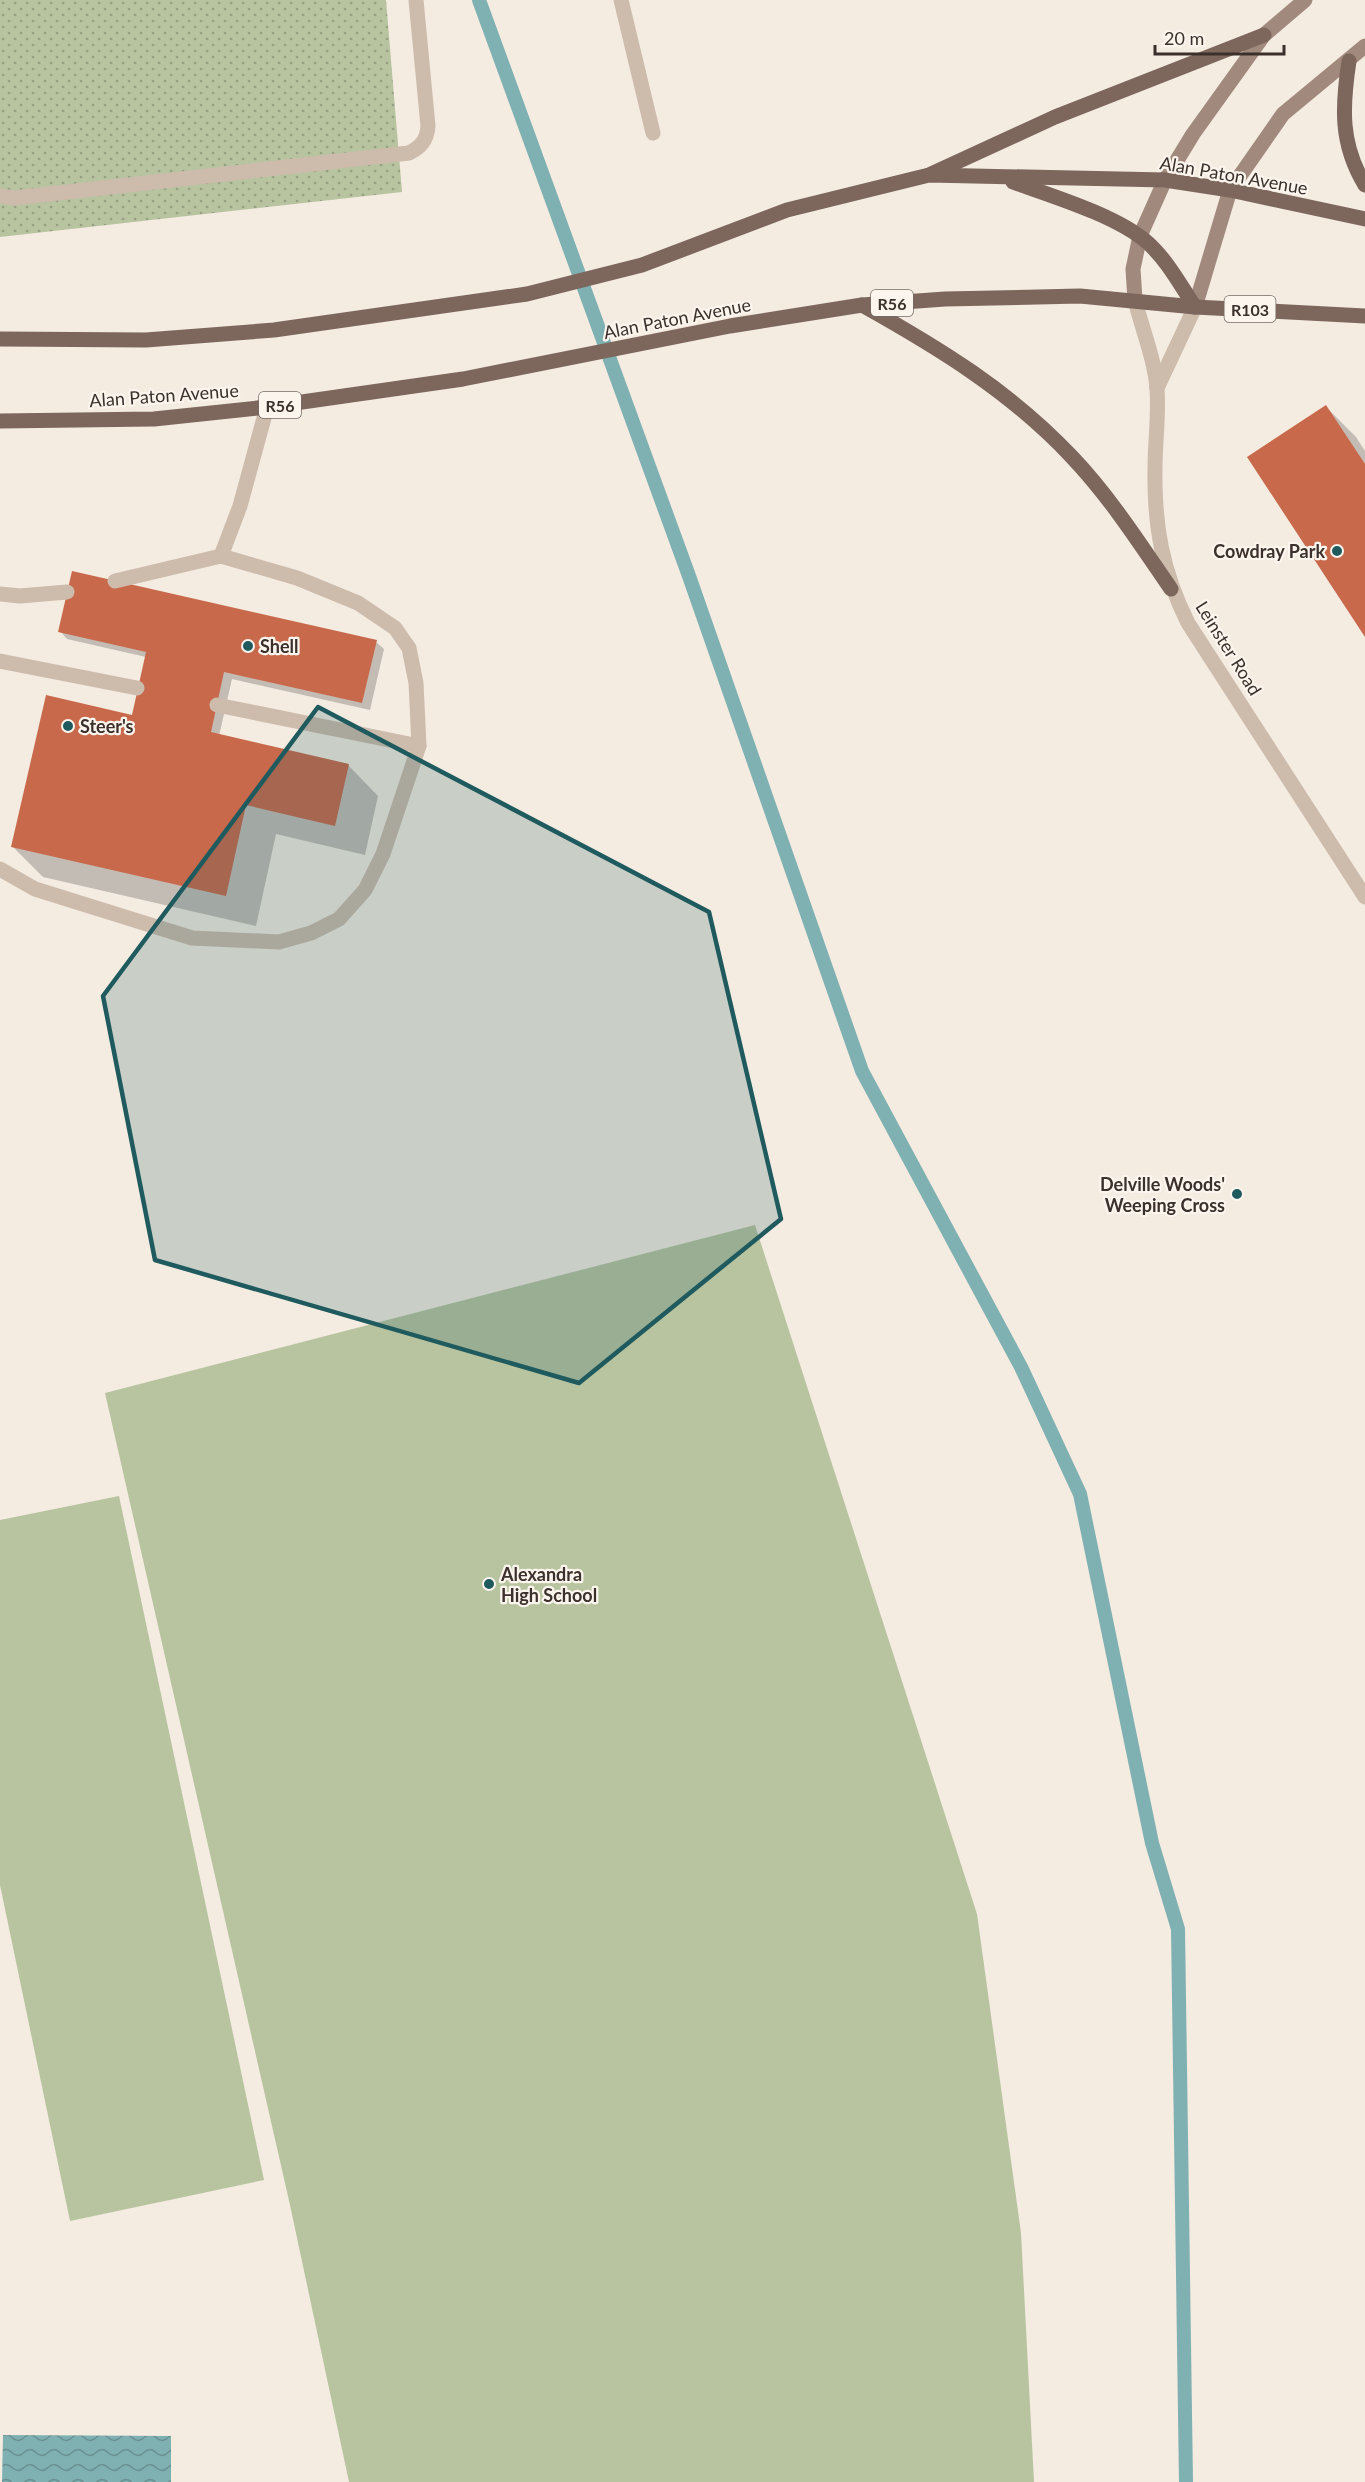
<svg xmlns="http://www.w3.org/2000/svg" width="1365" height="2482" font-family="Lato,sans-serif">
<style>
.grass{fill:#b8c4a0}
.park{fill:url(#park-dots)}
.water{fill:url(#water-waves)}
.shadow{fill:#0003}
.lines{fill:none;stroke-linecap:round;stroke-linejoin:round}
.stream{stroke:#7fb0b2;stroke-width:14}
.building{fill:#c8694b}
.lane{stroke:#cdbbac;stroke-width:15}
.street{stroke:#cdbbac;stroke-width:15}
.secondary{stroke:#a18a7d;stroke-width:15}
.primary{stroke:#7d675c;stroke-width:15}
.marked{fill:#1f5a5e;fill-opacity:0.2;stroke:#1f5a5e;stroke-width:4.5;stroke-linejoin:round}
.poi-dot{fill:#1f5a5e;stroke:#fbf5ee;stroke-width:2}
.labels{text-anchor:middle;dominant-baseline:central;stroke-width:4.5;stroke-linejoin:round;paint-order:stroke}
.shield{fill:#fbf5ee;stroke:#756b66;stroke-width:1.5}
.shield-label{font-size:16px;font-weight:bold;fill:#3b302b}
.street-label{font-size:18px;fill:#3b302b;stroke:#fbf5ee}
.poi-label{font-size:18px;font-weight:bold;fill:#3b302b;stroke:#fbf5ee;text-anchor:start}
</style>
<defs>
<pattern id="park-dots" width="8" height="8" patternUnits="userSpaceOnUse" patternTransform="scale(1.5)"><rect width="8" height="8" fill="#b8c4a0"/><path d="M2 2h.1M6 6h.1" fill="none" stroke="#97a083" stroke-width="1.8" stroke-linecap="round"/></pattern>
<pattern id="water-waves" width="16" height="10" patternUnits="userSpaceOnUse" patternTransform="scale(1.5)"><rect width="16" height="10" fill="#7fb0b2"/><path d="M0 5q4-4 8 0t8 0" fill="none" stroke="#699091"/></pattern>
</defs>
<rect width="100%" height="100%" fill="#f4ebe1"/>
<g class="grass">
<path d="M 755,1225 L 977,1914 L 1021,2233 L 1034,2482 L 349,2482 L 290,2205 L 105,1393 Z"/>
<path d="M 119,1496 L 264,2180 L 70,2221 L 0,1885 L 0,1520 Z"/>
</g>
<path class="park" d="M 0,0 L 386,0 L 402,192 L 0,237 Z"/>
<path class="water" d="M 3,2435 L 171,2436 L 171,2482 L 2,2482 Z"/>
<g class="shadow">
<path d="M 1326,407 L 1356,437 L 1365,451 L 1365,635 Z"/>
<path d="M 60,631 L 376,642 L 384,649 L 370,710 L 232,679 L 219,736 L 348,765 L 378,796 L 365,855 L 276,834 L 256,926 L 43,877 L 13,847 L 133,717 L 146,657 L 67,639 Z"/>
</g>
<g class="lines">
<path class="stream" d="M 479,0 L 689,576 L 862,1071 L 1021,1367 L 1080,1494 L 1152,1843 L 1178,1929 L 1186,2482"/>
</g>
<g class="building">
<path d="M 1326,405 L 1365,464 L 1365,637 L 1247,457 Z"/>
<path d="M 72,571 L 377,640 L 362,703 L 224,672 L 211,732 L 349,764 L 335,826 L 246,805 L 226,896 L 11,847 L 46,695 L 132,715 L 146,652 L 58,632 Z"/>
</g>
<g class="lines">
<g class="lane">
<path d="M 621,0 L 653,133"/>
<path d="M 0,196 L 14,198 L 409,153 C 421,147 427,140 428,126 L 416,0"/>
<path d="M 221,556 L 240,506 L 267,407"/>
<path d="M 0,594 L 20,596 L 67,592"/>
<path d="M 0,661 L 137,688"/>
<path d="M 217,705 L 419,746"/>
<path d="M 0,869 L 35,889 L 192,938 L 279,942 L 311,933 L 339,919 L 365,890 L 383,854 L 419,746 L 416,683 L 409,648 L 395,628 L 358,603 L 297,578 L 221,556 L 115,581"/>
</g>
<g class="street">
<path d="M 1135,300 C 1142,329 1155,360 1157,389 C 1159,415 1155,442 1155,468 C 1154,525 1162,571 1188,623 L 1365,897"/>
<path d="M 1157,388 L 1195,307"/>
</g>
<g class="secondary">
<path d="M 1135,300 L 1133,269 L 1140,236 L 1165,180 L 1193,134 L 1264,35 L 1305,0"/>
<path d="M 1195,307 L 1230,190 L 1283,114 L 1365,46"/>
</g>
<g class="primary">
<path d="M 1349,61 C 1342,107 1340,144 1365,185"/>
<path d="M 931,174 L 1055,117 L 1264,35"/>
<path d="M 1013,182 C 1052,196 1118,216 1148,243 C 1167,260 1181,286 1195,307"/>
<path d="M 862,305 C 939,348 1011,392 1072,457 C 1110,497 1140,544 1171,589"/>
<path d="M 0,339 L 146,340 L 274,330 L 527,294 L 642,265 L 787,210 L 929,175 L 1165,180 L 1230,190 L 1365,219"/>
<path d="M 0,421 L 154,419 L 267,407 L 463,379 L 730,326 L 862,305 L 945,299 L 1080,296 L 1195,307 L 1365,316"/>
</g>
</g>
<path class="marked" d="M 318,707 L 709,912 L 781,1219 L 579,1383 L 155,1260 L 103,996 Z"/>
<g class="poi-dot">
<circle cx="1337" cy="551" r="6"/>
<circle cx="248" cy="646" r="6"/>
<circle cx="68" cy="726" r="6"/>
<circle cx="1237" cy="1194" r="6"/>
<circle cx="489" cy="1584" r="6"/>
</g>
<g class="labels">
<g class="shield">
<rect x="871" y="290" width="42" height="26" rx="4.5"/>
<rect x="1224.5" y="296" width="51" height="26" rx="4.5"/>
<rect x="259" y="392" width="42" height="26" rx="4.5"/>
</g>
<g class="shield-label">
<text x="892" y="303">R56</text>
<text x="1250" y="309">R103</text>
<text x="280" y="405">R56</text>
</g>
<g class="street-label">
<text transform="translate(1234 175) rotate(10)">Alan Paton Avenue</text>
<text transform="translate(677 318) rotate(-11)">Alan Paton Avenue</text>
<text transform="translate(164 395) rotate(-4)">Alan Paton Avenue</text>
<text transform="translate(1229 648) rotate(58)">Leinster Road</text>
</g>
<g class="poi-label">
<text x="1325" y="551" text-anchor="end">Cowdray Park</text>
<text x="260" y="646">Shell</text>
<text x="80" y="726">Steer's</text>
<text x="1225" y="1184" text-anchor="end">Delville Woods'<tspan x="1225" dy="21">Weeping Cross</tspan></text>
<text x="501" y="1574">Alexandra<tspan x="501" dy="21">High School</tspan></text>
</g>
</g>
<path d="M1155 45v9h129v-9" fill="none" stroke="#3b302b" stroke-width="3"/>
<text x="1164" y="45" font-size="18" fill="#3b302b" stroke="#fbf5ee" stroke-width="4.5" paint-order="stroke">20 m</text>
</svg>
